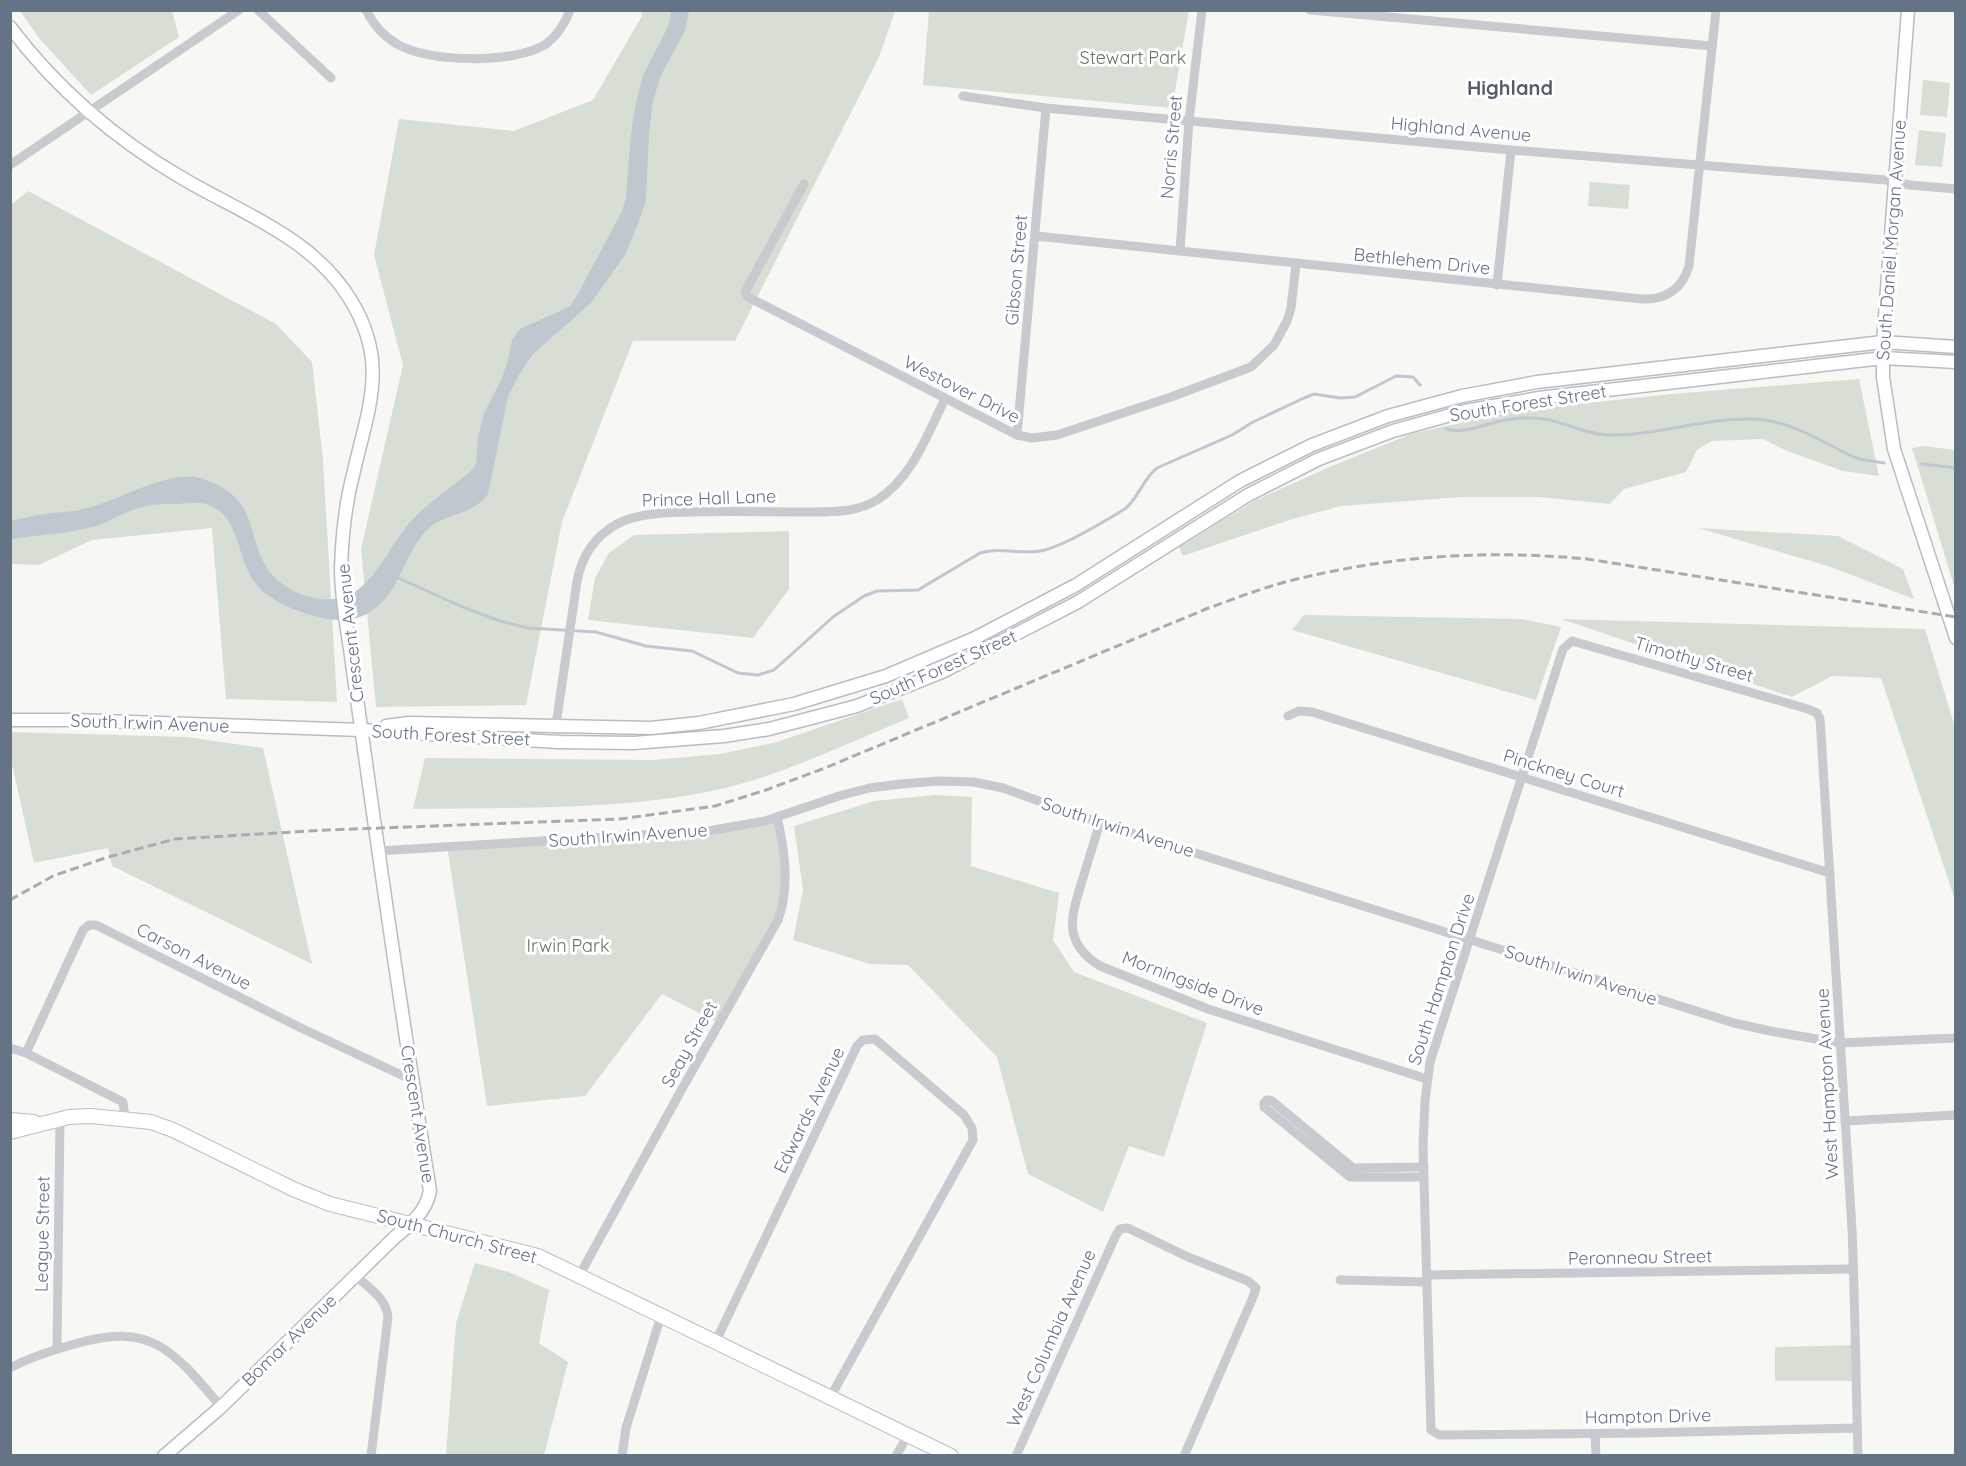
<svg xmlns="http://www.w3.org/2000/svg" width="1966" height="1466" font-family="Quicksand,sans-serif">
<style>
.green{fill:#d7dfd5}
.water{fill:#bfc8ce}
.lines{fill:none;stroke-linecap:round;stroke-linejoin:round}
.stream{stroke:#bfc8ce;stroke-width:3}
.secondary-casing{stroke:#b9bdc3;stroke-width:15}
.primary-casing{stroke:#babdc2;stroke-width:16}
.street{stroke:#c7cace;stroke-width:9}
.secondary{stroke:#fff;stroke-width:12}
.primary{stroke:#fff;stroke-width:14}
.rail{stroke:#a7acb3;stroke-width:3;stroke-dasharray:9 4.5;stroke-linecap:butt}
.labels{text-anchor:middle;dominant-baseline:central;stroke-width:6;stroke-linejoin:round;paint-order:stroke}
.park-label{font-size:18px;fill:#627860;stroke:#fff}
.street-label{font-size:18px;fill:#657387;stroke:#fff}
.neighbourhood-label{font-size:20px;font-weight:bold;fill:#535d6b;stroke:#fff}
</style>
<rect width="100%" height="100%" fill="#f7f7f4"/>
<g class="green">
<path d="M 20,11 L 172,11 L 179,37 L 91,95 L 39,38 Z"/>
<path d="M 641,11 L 895,11 L 879,57 L 735,341 L 633,341 L 562,522 L 526,705 L 376,707 L 361,549 L 403,365 L 374,255 L 399,119 L 514,131 L 593,100 L 642,16 Z"/>
<path d="M 929,11 L 1189,11 L 1172,108 L 923,85 Z"/>
<path d="M 1923,80 L 1950,83 L 1947,117 L 1920,115 Z"/>
<path d="M 1919,130 L 1946,133 L 1942,167 L 1915,165 Z"/>
<path d="M 1590,182 L 1630,185 L 1628,209 L 1588,206 Z"/>
<path d="M 28,191 L 276,324 L 312,362 L 323,460 L 337,702 L 226,699 L 212,528 L 92,540 L 39,565 L 11,564 L 10,206 Z"/>
<path d="M 1859,379 L 1879,476 L 1843,471 L 1787,451 L 1763,439 L 1712,441 L 1697,450 L 1686,472 L 1624,489 L 1610,504 L 1538,497 L 1461,497 L 1341,506 L 1289,520 L 1183,556 L 1179,547 L 1254,501 L 1327,468 L 1411,434 L 1512,411 L 1672,394 Z"/>
<path d="M 1924,446 L 1955,450 L 1955,589 L 1912,448 Z"/>
<path d="M 1698,528 L 1838,536 L 1903,569 L 1914,599 L 1828,566 Z"/>
<path d="M 789,531 L 789,589 L 753,638 L 588,620 L 595,578 L 609,553 L 634,535 Z"/>
<path d="M 1304,615 L 1522,619 L 1561,627 L 1536,700 L 1292,630 Z"/>
<path d="M 1561,619 L 1925,629 L 1955,727 L 1955,900 L 1881,678 L 1832,676 L 1792,697 Z"/>
<path d="M 902,699 L 909,718 C 847,743 786,774 721,789 C 623,811 514,807 413,809 L 425,758 L 653,760 L 720,754 L 777,742 Z"/>
<path d="M 10,732 L 187,737 L 263,748 L 312,964 L 112,866 L 108,848 L 34,863 L 11,760 Z"/>
<path d="M 935,795 L 972,797 L 971,866 L 1059,893 L 1053,940 L 1074,972 L 1207,1023 L 1164,1157 L 1129,1146 L 1103,1212 L 1028,1174 L 997,1057 L 908,965 L 870,964 L 793,940 L 803,890 L 794,826 L 874,801 Z"/>
<path d="M 777,817 L 783,904 L 719,1023 L 662,994 L 585,1096 L 487,1106 L 447,846 L 670,834 Z"/>
<path d="M 475,1263 L 509,1272 L 549,1290 L 539,1343 L 568,1362 L 544,1455 L 446,1455 L 456,1323 Z"/>
<path d="M 1855,1345 L 1856,1381 L 1775,1381 L 1775,1347 Z"/>
</g>
<path class="water" d="M 671,11 L 689,11 L 685,31 L 661,75 L 653,101 L 649,135 L 646,200 L 638,224 L 625,255 L 591,303 L 532,355 L 519,375 L 508,396 L 488,494 C 471,518 443,511 424,533 C 407,553 402,579 385,599 C 374,613 354,622 337,620 C 312,618 271,604 256,584 C 237,561 240,519 213,507 C 202,501 189,503 178,504 C 167,504 156,504 146,506 C 131,509 118,517 104,523 C 95,527 83,529 73,531 C 52,535 31,535 11,540 L 10,521 C 24,518 37,515 51,513 C 61,512 72,512 83,509 C 118,502 160,473 196,477 C 203,478 212,482 218,485 C 257,506 247,533 265,565 C 283,595 332,612 360,588 C 382,570 393,540 413,519 C 430,501 453,486 472,470 L 476,463 L 478,438 L 484,413 L 501,380 L 508,360 L 512,340 L 520,329 L 569,307 L 579,292 L 622,211 L 626,198 C 629,160 630,120 641,83 C 647,60 671,31 671,11 Z"/>
<g class="lines">
<g class="stream">
<path d="M 1446,429 C 1468,435 1489,421 1512,419 C 1526,417 1544,418 1557,422 C 1575,427 1592,435 1610,435 C 1657,436 1703,418 1751,419 C 1778,419 1804,431 1828,444 C 1837,448 1847,455 1857,458 C 1865,461 1875,461 1884,463"/>
<path d="M 1921,464 L 1956,468"/>
<path d="M 396,577 L 465,608 L 500,621 L 528,628 L 596,632 L 646,646 L 692,651 L 738,673 L 758,675 L 774,670 L 833,617 L 864,596 L 877,591 L 918,590 L 980,553 C 1001,546 1024,556 1045,550 C 1069,543 1103,522 1125,509 C 1139,497 1143,479 1157,468 L 1232,435 L 1253,422 L 1304,398 L 1314,394 L 1340,398 L 1355,397 L 1396,376 L 1413,377 L 1420,385"/>
</g>
<g class="secondary-casing">
<g id="secondary">
<path d="M 1908,10 L 1883,342 L 1883,377 L 1894,449 L 1956,638"/>
<path d="M 10,27 C 57,89 115,139 182,178 C 241,213 312,237 350,299 C 390,363 368,408 353,475 C 345,505 342,537 341,569 C 341,595 346,623 350,649 C 355,687 361,725 366,763 C 386,906 407,1049 430,1191 C 426,1212 411,1224 395,1237 L 221,1407 L 164,1456"/>
<path d="M 10,720 L 73,720 L 361,730 L 558,742 L 633,743 L 724,736 L 769,729 L 857,706 L 942,672 L 1078,602 L 1248,495 L 1319,459 L 1393,431 L 1465,411 L 1539,398 L 1883,358 L 1956,362"/>
<path d="M 386,726 L 409,723 L 651,728 L 699,723 L 794,704 L 886,676 L 975,638 L 1076,585 L 1240,481 L 1312,445 L 1388,416 L 1462,396 L 1537,382 L 1883,342 L 1956,347"/>
</g>
</g>
<g class="primary-casing">
<g id="primary">
<path d="M 10,1120 L 34,1122"/>
<path d="M 10,1132 L 69,1117 L 91,1116 L 151,1122 L 173,1130 L 293,1189 L 330,1204 L 538,1256 L 951,1456"/>
</g>
</g>
<g class="street">
<path d="M 258,10 L 331,78"/>
<path d="M 366,10 C 373,24 383,36 397,44 C 428,63 516,64 546,44 C 557,36 565,23 570,10"/>
<path d="M 1310,10 L 1712,46"/>
<path d="M 963,96 L 1046,108 L 1511,150 L 1886,180 L 1910,185 L 1956,189"/>
<path d="M 10,165 L 239,10"/>
<path d="M 804,184 L 745,292 L 748,297 L 1017,435 L 1032,438 L 1057,435 L 1171,397 L 1251,367 L 1274,345 L 1287,321 L 1291,308 L 1296,264"/>
<path d="M 1036,236 L 1642,299 C 1666,300 1682,289 1689,266 L 1716,10"/>
<path d="M 1180,251 L 1189,121 L 1202,10"/>
<path d="M 1497,285 L 1511,150"/>
<path d="M 1017,435 L 1046,108"/>
<path d="M 1288,716 L 1299,711 L 1312,712 L 1830,873"/>
<path d="M 558,742 L 556,725 L 577,581 C 582,556 595,536 617,524 C 640,512 668,513 693,512 C 731,511 769,512 807,512 C 831,512 855,513 877,500 C 912,478 927,435 945,399"/>
<path d="M 1100,823 C 1094,842 1088,861 1082,881 C 1071,917 1062,942 1100,966 L 1208,1009 L 1427,1079"/>
<path d="M 378,851 L 708,831 L 765,821 L 839,796 L 869,788 L 901,784 L 938,781 L 974,782 L 1003,788 L 1100,823 L 1734,1023 L 1770,1031 L 1840,1043 L 1956,1038"/>
<path d="M 10,1048 L 26,1053 L 123,1102 L 125,1119"/>
<path d="M 26,1053 L 83,930 L 89,925 L 96,925 L 301,1028 L 412,1080"/>
<path d="M 1845,1121 L 1956,1115"/>
<path d="M 1424,1167 L 1353,1168 L 1272,1101 L 1267,1100 L 1264,1103 L 1264,1107 L 1350,1177 L 1424,1177"/>
<path d="M 1427,1275 L 1853,1269"/>
<path d="M 356,1276 C 369,1288 386,1298 388,1317 L 371,1456"/>
<path d="M 579,1276 L 683,1087 L 778,920 C 790,887 785,851 777,817"/>
<path d="M 1340,1280 L 1427,1282"/>
<path d="M 716,1341 L 857,1046 L 863,1040 L 875,1039 L 964,1115 L 972,1128 L 973,1140 L 831,1396"/>
<path d="M 57,1349 L 60,1119"/>
<path d="M 10,1368 C 31,1357 53,1350 75,1344 C 151,1321 174,1351 221,1407"/>
<path d="M 1857,1428 L 1641,1433 L 1439,1435 L 1431,1430 L 1423,1145 L 1425,1101 L 1430,1062 L 1563,649 L 1572,641 L 1808,709 L 1817,713 L 1820,719 L 1852,1229 C 1855,1305 1856,1380 1858,1456"/>
<path d="M 1595,1434 L 1596,1456"/>
<path d="M 622,1456 L 626,1428 L 661,1316"/>
<path d="M 896,1456 L 908,1435"/>
<path d="M 1016,1456 L 1116,1235 L 1120,1229 L 1128,1228 L 1188,1257 L 1248,1281 L 1256,1288 L 1253,1297 L 1184,1456"/>
</g>
<use href="#secondary" class="secondary"/>
<use href="#primary" class="primary"/>
<path class="rail" d="M 10,900 L 53,876 L 108,857 L 175,839 L 327,830 L 620,819 L 715,806 L 766,790 L 825,768 L 1206,609 C 1239,597 1272,584 1306,577 C 1399,555 1492,550 1587,559 L 1956,617"/>
</g>
<g class="labels">
<g class="park-label">
<text x="1133" y="57">Stewart Park</text>
<text x="568" y="945">Irwin Park</text>
</g>
<g class="street-label">
<text transform="translate(1461 129) rotate(5)">Highland Avenue</text>
<text transform="translate(1171 147) rotate(-85)">Norris Street</text>
<text transform="translate(1891 240) rotate(-86)">South Daniel Morgan Avenue</text>
<text transform="translate(1422 261) rotate(6)">Bethlehem Drive</text>
<text transform="translate(1016 270) rotate(-85)">Gibson Street</text>
<text transform="translate(962 389) rotate(27)">Westover Drive</text>
<text transform="translate(1528 403) rotate(-9)">South Forest Street</text>
<text transform="translate(709 498) rotate(-2)">Prince Hall Lane</text>
<text transform="translate(350 633) rotate(-96)">Crescent Avenue</text>
<text transform="translate(1694 659) rotate(16)">Timothy Street</text>
<text transform="translate(943 667) rotate(-24)">South Forest Street</text>
<text transform="translate(150 723) rotate(2)">South Irwin Avenue</text>
<text transform="translate(451 735) rotate(3)">South Forest Street</text>
<text transform="translate(1564 773) rotate(17)">Pinckney Court</text>
<text transform="translate(1118 827) rotate(18)">South Irwin Avenue</text>
<text transform="translate(628 835) rotate(-4)">South Irwin Avenue</text>
<text transform="translate(194 956) rotate(27)">Carson Avenue</text>
<text transform="translate(1581 975) rotate(18)">South Irwin Avenue</text>
<text transform="translate(1441 979) rotate(-72)">South Hampton Drive</text>
<text transform="translate(1193 983) rotate(21)">Morningside Drive</text>
<text transform="translate(689 1044) rotate(-61)">Seay Street</text>
<text transform="translate(1827 1084) rotate(-93)">West Hampton Avenue</text>
<text transform="translate(809 1110) rotate(-64)">Edwards Avenue</text>
<text transform="translate(418 1114) rotate(81)">Crescent Avenue</text>
<text transform="translate(42 1234) rotate(-89)">League Street</text>
<text transform="translate(457 1236) rotate(15)">South Church Street</text>
<text transform="translate(1640 1257) rotate(-1)">Peronneau Street</text>
<text transform="translate(1051 1338) rotate(-66)">West Columbia Avenue</text>
<text transform="translate(289 1340) rotate(-44)">Bomar Avenue</text>
<text transform="translate(1648 1416) rotate(-1)">Hampton Drive</text>
</g>
<g class="neighbourhood-label">
<text x="1510" y="87">Highland</text>
</g>
</g>
<rect width="1966" height="1466" fill="none" stroke="#657387" stroke-width="24"/>
</svg>
